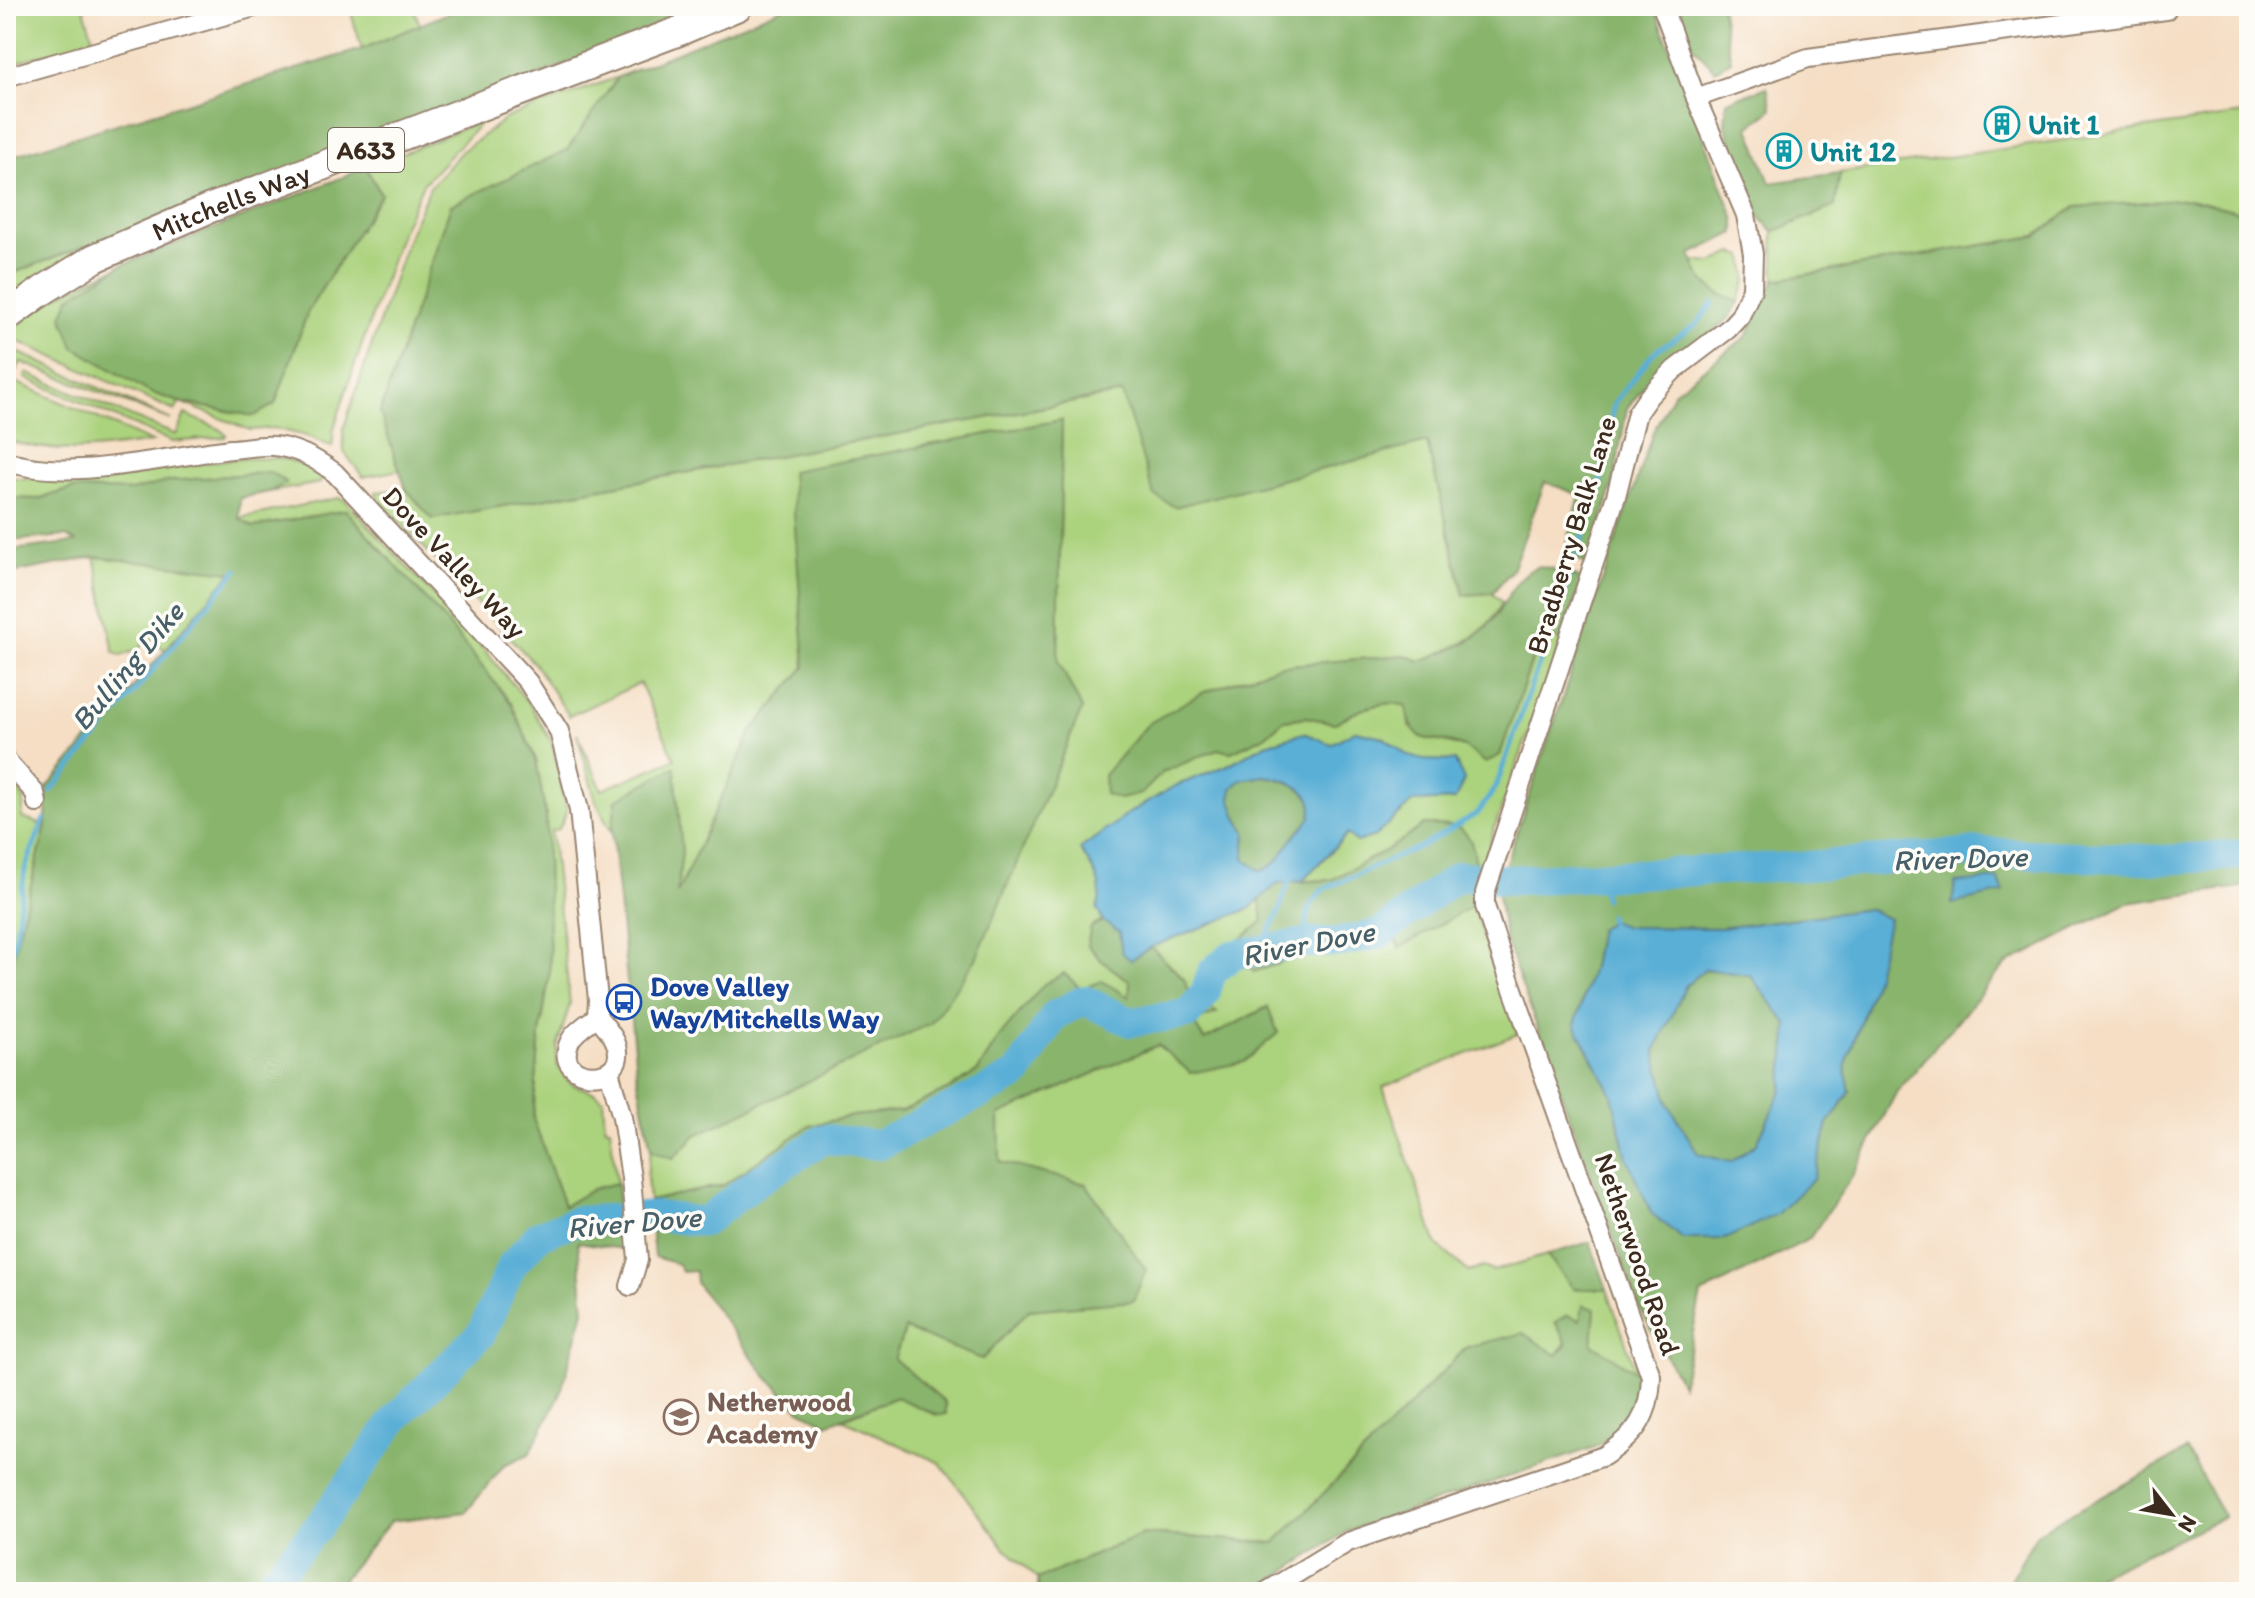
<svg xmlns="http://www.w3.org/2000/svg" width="2255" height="1598" font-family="Itim,sans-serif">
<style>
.green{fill:#abd27d;stroke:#737e4e;stroke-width:2}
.forest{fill:#88b46c;stroke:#626f45;stroke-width:2;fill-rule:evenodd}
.water{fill:#5aafd6;stroke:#4a6c7a;stroke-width:2;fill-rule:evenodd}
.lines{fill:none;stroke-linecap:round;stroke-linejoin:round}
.stream{stroke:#5aafd6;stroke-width:5}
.river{stroke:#5aafd6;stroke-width:30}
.minor-casing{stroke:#988471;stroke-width:22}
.primary-casing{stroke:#988471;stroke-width:32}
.minor{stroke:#fff;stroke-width:18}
.primary{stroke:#fff;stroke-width:28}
.labels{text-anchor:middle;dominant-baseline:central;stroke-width:7;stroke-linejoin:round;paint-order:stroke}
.shield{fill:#fdfcf7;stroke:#75695f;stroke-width:2}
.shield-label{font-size:26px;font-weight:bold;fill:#3b2a1e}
.culture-label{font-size:28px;font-weight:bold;fill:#0d838f;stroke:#fdfcf7;text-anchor:start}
.street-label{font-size:28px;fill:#3b2a1e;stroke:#fdfcf7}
.transit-label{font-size:28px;font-weight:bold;fill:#164399;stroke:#fdfcf7;text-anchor:start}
.education-label{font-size:28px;font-weight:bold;fill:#785e54;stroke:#fdfcf7;text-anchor:start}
.water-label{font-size:30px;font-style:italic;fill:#475f68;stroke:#fdfcf7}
</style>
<rect width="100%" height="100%" fill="#fdfcf7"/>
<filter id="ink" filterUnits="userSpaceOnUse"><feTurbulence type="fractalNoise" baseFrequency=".0125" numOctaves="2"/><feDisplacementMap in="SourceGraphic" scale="16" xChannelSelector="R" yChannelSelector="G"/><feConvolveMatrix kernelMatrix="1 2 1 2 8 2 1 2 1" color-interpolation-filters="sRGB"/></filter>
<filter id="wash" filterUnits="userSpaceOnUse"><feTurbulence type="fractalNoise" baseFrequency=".006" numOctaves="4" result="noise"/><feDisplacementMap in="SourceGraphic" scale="32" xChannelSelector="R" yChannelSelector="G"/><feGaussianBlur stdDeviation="1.8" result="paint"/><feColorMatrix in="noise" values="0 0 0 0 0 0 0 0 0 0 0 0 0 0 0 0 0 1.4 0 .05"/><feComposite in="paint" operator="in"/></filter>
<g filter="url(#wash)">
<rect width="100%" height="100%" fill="#f5dec4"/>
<g class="green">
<path d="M 29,6 L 83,6 L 94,41 L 6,65 L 6,16 Z"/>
<path d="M 349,6 L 413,6 L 420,25 L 362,49 Z"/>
<path d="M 618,77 L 567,150 L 451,205 L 380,413 L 400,470 L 363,477 L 344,452 L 343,430 L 410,232 L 430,187 L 461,152 L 508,117 Z"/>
<path d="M 2249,113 L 2249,214 L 2196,201 L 2075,207 L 2036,236 L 1775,280 L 1773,232 L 1834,206 L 1840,173 Z"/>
<path d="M 483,120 L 423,184 L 402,230 L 353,370 L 334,428 L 332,447 L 310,437 L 274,428 L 250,430 L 180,402 L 175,411 L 6,336 C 35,303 82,284 122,265 L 70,297 L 149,392 L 179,402 L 254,416 L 275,404 L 308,311 L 381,194 L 366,168 Z"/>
<path d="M 84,246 L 96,249 L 6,302 L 6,276 Z"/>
<path d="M 1733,253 L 1744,256 L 1747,279 L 1739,302 C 1719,295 1699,284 1693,261 L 1712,263 Z"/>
<path d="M 6,347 L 171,420 L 21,362 L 15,373 L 6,370 Z"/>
<path d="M 26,373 L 176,435 L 185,414 L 220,429 L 226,435 L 225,437 L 172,442 L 25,378 Z"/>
<path d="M 6,375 L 12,376 L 11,380 L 152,442 C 100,449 56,456 6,440 Z"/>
<path d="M 1123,393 L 1154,494 L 1175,507 L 1427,442 L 1464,595 L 1492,593 L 1502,603 C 1483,640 1457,646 1420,661 L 1405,655 L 1279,666 L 1202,693 L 1141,794 L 1163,772 L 1217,749 L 1231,752 L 1266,736 L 1284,720 L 1306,717 L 1335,723 C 1356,711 1382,698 1406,706 L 1409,725 L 1420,737 L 1500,755 L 1540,638 L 1562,639 L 1494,829 L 1478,887 L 1424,825 L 1387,850 L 1331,880 L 1302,881 L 1348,834 L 1396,817 L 1413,802 L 1455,800 L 1455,761 L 1423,760 L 1406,755 L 1383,737 L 1356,731 L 1331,744 L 1304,733 L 1266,744 L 1226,766 L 1175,786 L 1129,813 L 1080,849 C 1093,870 1106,884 1098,909 L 1103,921 L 1091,927 L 1101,960 L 1130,982 L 1130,998 L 1000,1036 L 978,1071 L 949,1089 L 902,1111 L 852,1116 L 809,1126 L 724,1185 L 649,1201 L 647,1175 L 651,1150 L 673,1158 L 696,1135 L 1082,709 L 1058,662 L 1062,420 L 792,471 L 805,667 L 752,731 L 676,898 L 682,852 L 616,800 L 612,833 L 596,802 L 577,733 L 602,790 L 675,759 L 640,683 L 569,716 L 534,663 L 377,498 L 376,492 L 406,489 L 432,519 Z"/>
<path d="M 281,458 L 303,465 L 323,478 L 320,483 L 269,492 L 287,483 L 270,472 L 171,481 L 131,491 L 72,489 L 39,499 L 6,498 L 6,475 L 15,478 L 74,479 L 235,459 Z"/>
<path d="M 339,498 L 345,500 L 487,653 L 531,706 L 551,741 L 561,780 L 567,811 L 559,829 L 551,831 L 570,1004 L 557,1047 L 557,1065 L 571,1084 L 596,1093 L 603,1099 L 605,1127 L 610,1128 L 617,1183 L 593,1189 L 564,1206 L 533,1118 L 540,1034 L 550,971 L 546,817 L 536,760 L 511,703 L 447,623 L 346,510 L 253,527 L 239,518 Z"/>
<path d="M 95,557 L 233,571 L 166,651 L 150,637 L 139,649 L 121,656 L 114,652 Z"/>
<path d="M 6,774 L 24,798 L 22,818 L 46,826 L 6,983 Z"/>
<path d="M 1260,899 L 1263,921 L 1277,964 L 1313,946 L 1385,923 L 1400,947 L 1473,905 L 1495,976 L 1518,1034 L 1383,1087 L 1437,1245 L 1469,1272 L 1483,1267 L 1493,1271 L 1547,1255 L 1574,1289 L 1607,1289 L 1636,1372 L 1592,1344 L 1595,1309 L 1580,1321 L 1557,1356 L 1467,1347 L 1275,1543 L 1143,1534 L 1038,1579 L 1004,1547 L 940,1463 L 842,1419 L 896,1397 L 937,1415 L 945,1402 L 894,1359 L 905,1329 L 982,1359 L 1029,1310 L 1133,1300 L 999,1162 L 999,1115 L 1158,1045 L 1191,1073 L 1267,1007 L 1205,1040 L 1193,1023 L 1216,1013 L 1189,991 L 1184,979 L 1151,947 L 1249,909 Z"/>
</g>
<g class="forest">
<path d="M 465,6 L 714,6 L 96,249 L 84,246 L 6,276 L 6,158 L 362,49 Z"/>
<path d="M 787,6 L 1654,6 L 1735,220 L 1735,233 L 1691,254 C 1698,283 1713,293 1739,302 L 1731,316 L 1703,342 L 1660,367 L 1627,408 L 1613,485 L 1588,565 L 1565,553 L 1580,495 L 1545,482 L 1512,570 L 1492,593 L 1464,595 L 1427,442 L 1175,507 L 1154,495 L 1122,393 L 432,519 L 406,489 L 380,413 L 451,205 L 567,150 L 618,77 Z"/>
<path d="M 1680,6 L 1721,6 L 1731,61 L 1715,70 L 1689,42 Z"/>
<path d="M 1767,87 L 1772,109 L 1749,127 L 1770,183 L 1840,173 L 1835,206 L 1773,232 L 1751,207 L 1725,124 L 1727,101 Z"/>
<path d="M 366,168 L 381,194 L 308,311 L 275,404 L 254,416 L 179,402 L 149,392 L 74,347 L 62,316 L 70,297 L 122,265 Z"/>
<path d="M 2190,199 L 2249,214 L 2249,886 L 2127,903 L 2005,965 L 1896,1093 L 1854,1174 L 1809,1239 L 1701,1294 L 1682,1385 L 1639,1307 L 1505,939 L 1497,890 L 1653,432 L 1674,392 L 1747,336 L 1775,280 L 2036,236 L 2075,207 ZM 1869,909 L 1875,979 L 1845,1067 L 1850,1093 L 1828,1124 L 1814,1178 L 1627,1158 L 1612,1094 L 1575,1025 L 1592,968 L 1599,929 L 1610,922 L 1626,927 L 1721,928 Z"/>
<path d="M 1062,420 L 1058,661 L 1082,709 L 976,959 L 931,1023 L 696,1135 L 673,1158 L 651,1150 L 636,1069 L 612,833 L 616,800 L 675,767 L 682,852 L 677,894 L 752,731 L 805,667 L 791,471 Z"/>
<path d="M 270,472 L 287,483 L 269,492 L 240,498 L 239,518 L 253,527 L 346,510 L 447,623 L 511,703 L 536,760 L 546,817 L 550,971 L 540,1034 L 533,1118 L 564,1206 L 593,1189 L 617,1183 L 623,1249 L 578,1242 L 584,1311 L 560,1395 L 529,1454 L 504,1465 L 466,1512 L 391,1521 L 332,1592 L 6,1592 L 6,983 L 46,826 L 47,788 L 232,572 L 95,557 L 6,574 L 6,551 L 76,542 L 66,536 L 6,541 L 6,498 L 39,499 L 72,489 L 131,491 L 171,481 Z"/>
<path d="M 1539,566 L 1562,571 L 1583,580 L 1562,639 L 1539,639 L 1500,755 L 1486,763 C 1479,758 1471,751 1464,747 C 1432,732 1414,753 1406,706 C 1382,698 1356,711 1335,723 L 1306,717 L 1284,720 L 1266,736 L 1231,752 L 1217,749 L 1163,772 L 1141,794 L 1120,799 L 1105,794 L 1104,775 L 1148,724 L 1202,693 L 1279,666 L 1405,655 L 1420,661 C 1446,651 1473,644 1491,622 C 1508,602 1513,576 1539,566 Z"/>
<path d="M 1264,776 C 1284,779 1318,789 1311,816 C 1308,826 1296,833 1291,841 C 1281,856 1278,865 1261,871 L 1244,859 L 1246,832 L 1237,818 L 1231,801 L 1232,788 L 1241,780 Z"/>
<path d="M 1424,825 C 1435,826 1453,824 1462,830 C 1479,842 1478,887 1473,905 L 1400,948 L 1385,923 L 1313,946 L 1277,964 L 1254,972 L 1233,946 L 1263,921 L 1260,899 L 1278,883 L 1331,880 L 1387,850 Z"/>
<path d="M 1103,921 L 1120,932 L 1131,960 L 1151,947 L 1184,979 L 1189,991 L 1217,1013 L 1194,1023 L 1204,1040 L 1268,1007 L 1278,1033 L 1244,1062 L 1191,1073 L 1158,1045 L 999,1115 L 1000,1162 L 1086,1184 L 1146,1270 L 1133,1301 L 1029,1310 L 982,1359 L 905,1329 L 894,1359 L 945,1402 L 946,1414 L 937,1415 L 896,1397 L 827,1424 L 800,1410 L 768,1378 L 696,1283 L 695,1271 L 682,1272 L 678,1264 L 654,1257 L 649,1201 L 724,1185 L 809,1126 L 852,1116 L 902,1111 L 949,1089 L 978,1071 L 1000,1036 L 1044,984 L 1064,973 L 1081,989 L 1102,981 L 1129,997 L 1130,982 L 1101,960 L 1087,945 L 1091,927 Z"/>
<path d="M 1705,969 L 1750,975 L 1788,1025 L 1782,1090 L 1757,1143 L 1731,1162 L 1698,1154 L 1668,1103 L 1655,1051 L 1686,985 Z"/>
<path d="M 1590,1242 L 1607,1289 L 1574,1289 L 1547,1255 Z"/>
<path d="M 1583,1305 L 1595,1309 L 1592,1344 L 1636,1372 C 1634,1410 1628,1428 1595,1447 L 1346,1532 L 1254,1592 L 1038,1592 L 1038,1579 L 1143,1534 L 1275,1543 L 1467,1347 L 1523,1333 L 1557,1355 L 1567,1344 L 1555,1322 L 1567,1315 L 1580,1320 Z"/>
<path d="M 2187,1450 L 2224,1517 L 2088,1580 L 2081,1592 L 2012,1592 L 2008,1583 L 2038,1532 Z"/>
</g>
<g class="water">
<path d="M 1355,731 L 1383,737 L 1407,755 L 1423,760 L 1455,761 L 1464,780 L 1455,800 L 1413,802 L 1375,836 L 1357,842 L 1347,834 L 1302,881 L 1278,883 L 1249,909 L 1151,947 L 1131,960 L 1122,953 L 1119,932 L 1103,921 L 1097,909 C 1106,884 1093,870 1080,849 L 1129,813 L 1175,786 L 1226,766 L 1266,744 L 1304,733 L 1331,744 ZM 1264,776 C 1284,778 1318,789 1311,816 C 1308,825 1296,833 1291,841 C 1281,856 1278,865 1261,871 L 1244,859 L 1246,832 L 1237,818 L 1231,801 L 1232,788 L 1241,780 Z"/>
<path d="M 1998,879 L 2004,892 L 1952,904 L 1955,883 Z"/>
<path d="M 1869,909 L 1889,919 L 1875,979 L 1845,1067 L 1850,1092 L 1828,1124 L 1814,1178 L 1777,1214 L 1725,1239 L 1683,1239 L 1651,1213 L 1627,1158 L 1612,1094 L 1575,1025 L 1592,968 L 1599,929 L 1610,921 L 1626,927 L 1721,928 ZM 1705,969 L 1750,975 L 1788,1025 L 1782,1090 L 1757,1143 L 1731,1162 L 1698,1154 L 1668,1103 L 1655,1051 L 1686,985 Z"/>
</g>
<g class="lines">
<g class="stream">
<path d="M 1577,554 L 1599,491 L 1614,403 L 1654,352 L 1697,324 L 1713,303"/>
<path d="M 51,791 L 237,570"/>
<path d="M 1599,876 L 1605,899"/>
<path d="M 1609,916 L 1610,921"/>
<path d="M 1305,943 L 1308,909 L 1322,890 L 1424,845 L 1478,813 L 1496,787 L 1569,577"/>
<path d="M 1260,950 L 1278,914 L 1289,882"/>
<path d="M 6,973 L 16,934 L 25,869 L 44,819"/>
<path d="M 6,1002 L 6,1040"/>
</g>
<path class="river" d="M 262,1592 L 320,1524 L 396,1418 L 481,1334 L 512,1265 L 539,1235 L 576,1221 L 657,1216 L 704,1222 L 755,1183 L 824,1139 L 879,1145 L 1017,1075 L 1055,1015 L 1084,1000 L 1130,1022 L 1188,1014 L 1205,994 L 1212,972 L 1232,955 L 1305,943 L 1341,942 L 1379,934 L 1458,876 L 1512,880 L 1808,866 L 1978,852 L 2165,860 L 2249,854"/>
</g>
</g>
<g filter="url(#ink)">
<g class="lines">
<g class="minor-casing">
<g id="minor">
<path d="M 6,77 L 258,6"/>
<path d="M 1696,98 L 1808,58 L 2166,10"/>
<path d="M 6,461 C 66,483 167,456 231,449 C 245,448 261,445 274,446 C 297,448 318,460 335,473 L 528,682 L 559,731 L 579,810 L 598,1000 L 597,1016"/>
<path d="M 6,760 L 35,793 L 37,803"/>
<path d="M 597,1016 C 603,1024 611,1032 615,1041 C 635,1087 549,1085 570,1041 C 575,1031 589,1023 597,1016 Z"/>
<path d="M 609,1071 L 622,1117 L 631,1178 L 638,1260 L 630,1286"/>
<path d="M 1266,1592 L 1348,1542 L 1604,1456 C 1637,1434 1650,1416 1651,1376 L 1504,964 L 1485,906 L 1485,893 L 1616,496 L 1637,413 L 1649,396 L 1674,370 L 1728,329 L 1740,316 L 1752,289 L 1753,254 L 1746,215 L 1696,98 L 1662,6"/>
</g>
</g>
<g class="primary-casing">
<g id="primary">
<path id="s1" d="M 6,317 L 42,291 L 95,258 L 208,209 L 682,30 L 738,6"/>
</g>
</g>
<use href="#minor" class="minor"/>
<use href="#primary" class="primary"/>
</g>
</g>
<defs>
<g id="building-ring" transform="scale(1.8)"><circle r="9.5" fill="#fdfcf7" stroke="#0f9aa8" stroke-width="1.5"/><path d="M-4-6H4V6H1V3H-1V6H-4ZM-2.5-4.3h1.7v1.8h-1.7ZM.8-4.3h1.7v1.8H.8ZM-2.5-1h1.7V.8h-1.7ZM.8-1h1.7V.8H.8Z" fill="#0f9aa8"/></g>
<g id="bus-ring" transform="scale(1.8)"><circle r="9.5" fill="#fdfcf7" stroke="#1a4fb4" stroke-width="1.5"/><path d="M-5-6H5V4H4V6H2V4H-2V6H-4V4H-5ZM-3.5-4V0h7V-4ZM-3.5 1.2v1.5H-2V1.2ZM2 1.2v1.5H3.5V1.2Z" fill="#1a4fb4"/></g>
<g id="school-ring" transform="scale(1.8)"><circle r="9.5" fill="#fdfcf7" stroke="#8d6e63" stroke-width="1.5"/><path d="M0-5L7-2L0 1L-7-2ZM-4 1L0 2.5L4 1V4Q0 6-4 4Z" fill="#8d6e63"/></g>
</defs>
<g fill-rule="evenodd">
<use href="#building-ring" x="2002" y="124"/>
<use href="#building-ring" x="1784" y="151"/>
<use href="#bus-ring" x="624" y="1002"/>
<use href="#school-ring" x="681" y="1417"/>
</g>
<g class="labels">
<rect class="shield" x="328" y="128" width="76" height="44" rx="6"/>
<g class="shield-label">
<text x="366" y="150">A633</text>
</g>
<g class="culture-label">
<text x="2028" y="124">Unit 1</text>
<text x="1810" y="151">Unit 12</text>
</g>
<g class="street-label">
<text stroke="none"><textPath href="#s1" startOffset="254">Mitchells Way</textPath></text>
<text transform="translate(1571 535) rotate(-73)">Bradberry Balk Lane</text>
<text transform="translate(455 562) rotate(47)">Dove Valley Way</text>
<text transform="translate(1638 1254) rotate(71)">Netherwood Road</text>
</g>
<g class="transit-label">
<text x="650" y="986">Dove Valley<tspan x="650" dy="32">Way/Mitchells Way</tspan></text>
</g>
<g class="education-label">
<text x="707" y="1401">Netherwood<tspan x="707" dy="32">Academy</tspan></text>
</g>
<g class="water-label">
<text transform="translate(127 666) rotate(-50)">Bulling Dike</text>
<text transform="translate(1960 858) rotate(-2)">River Dove</text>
<text transform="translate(1308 943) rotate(-11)">River Dove</text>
<text transform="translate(634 1222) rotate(-5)">River Dove</text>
</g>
</g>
<rect width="2255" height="1598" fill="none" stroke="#fdfcf7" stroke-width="32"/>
<g transform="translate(2171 1514) rotate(121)" stroke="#fdfcf7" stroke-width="6" paint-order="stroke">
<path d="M0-6L14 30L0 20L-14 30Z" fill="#3b2a1e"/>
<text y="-12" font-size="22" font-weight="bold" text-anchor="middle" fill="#3b2a1e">N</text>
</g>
</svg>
